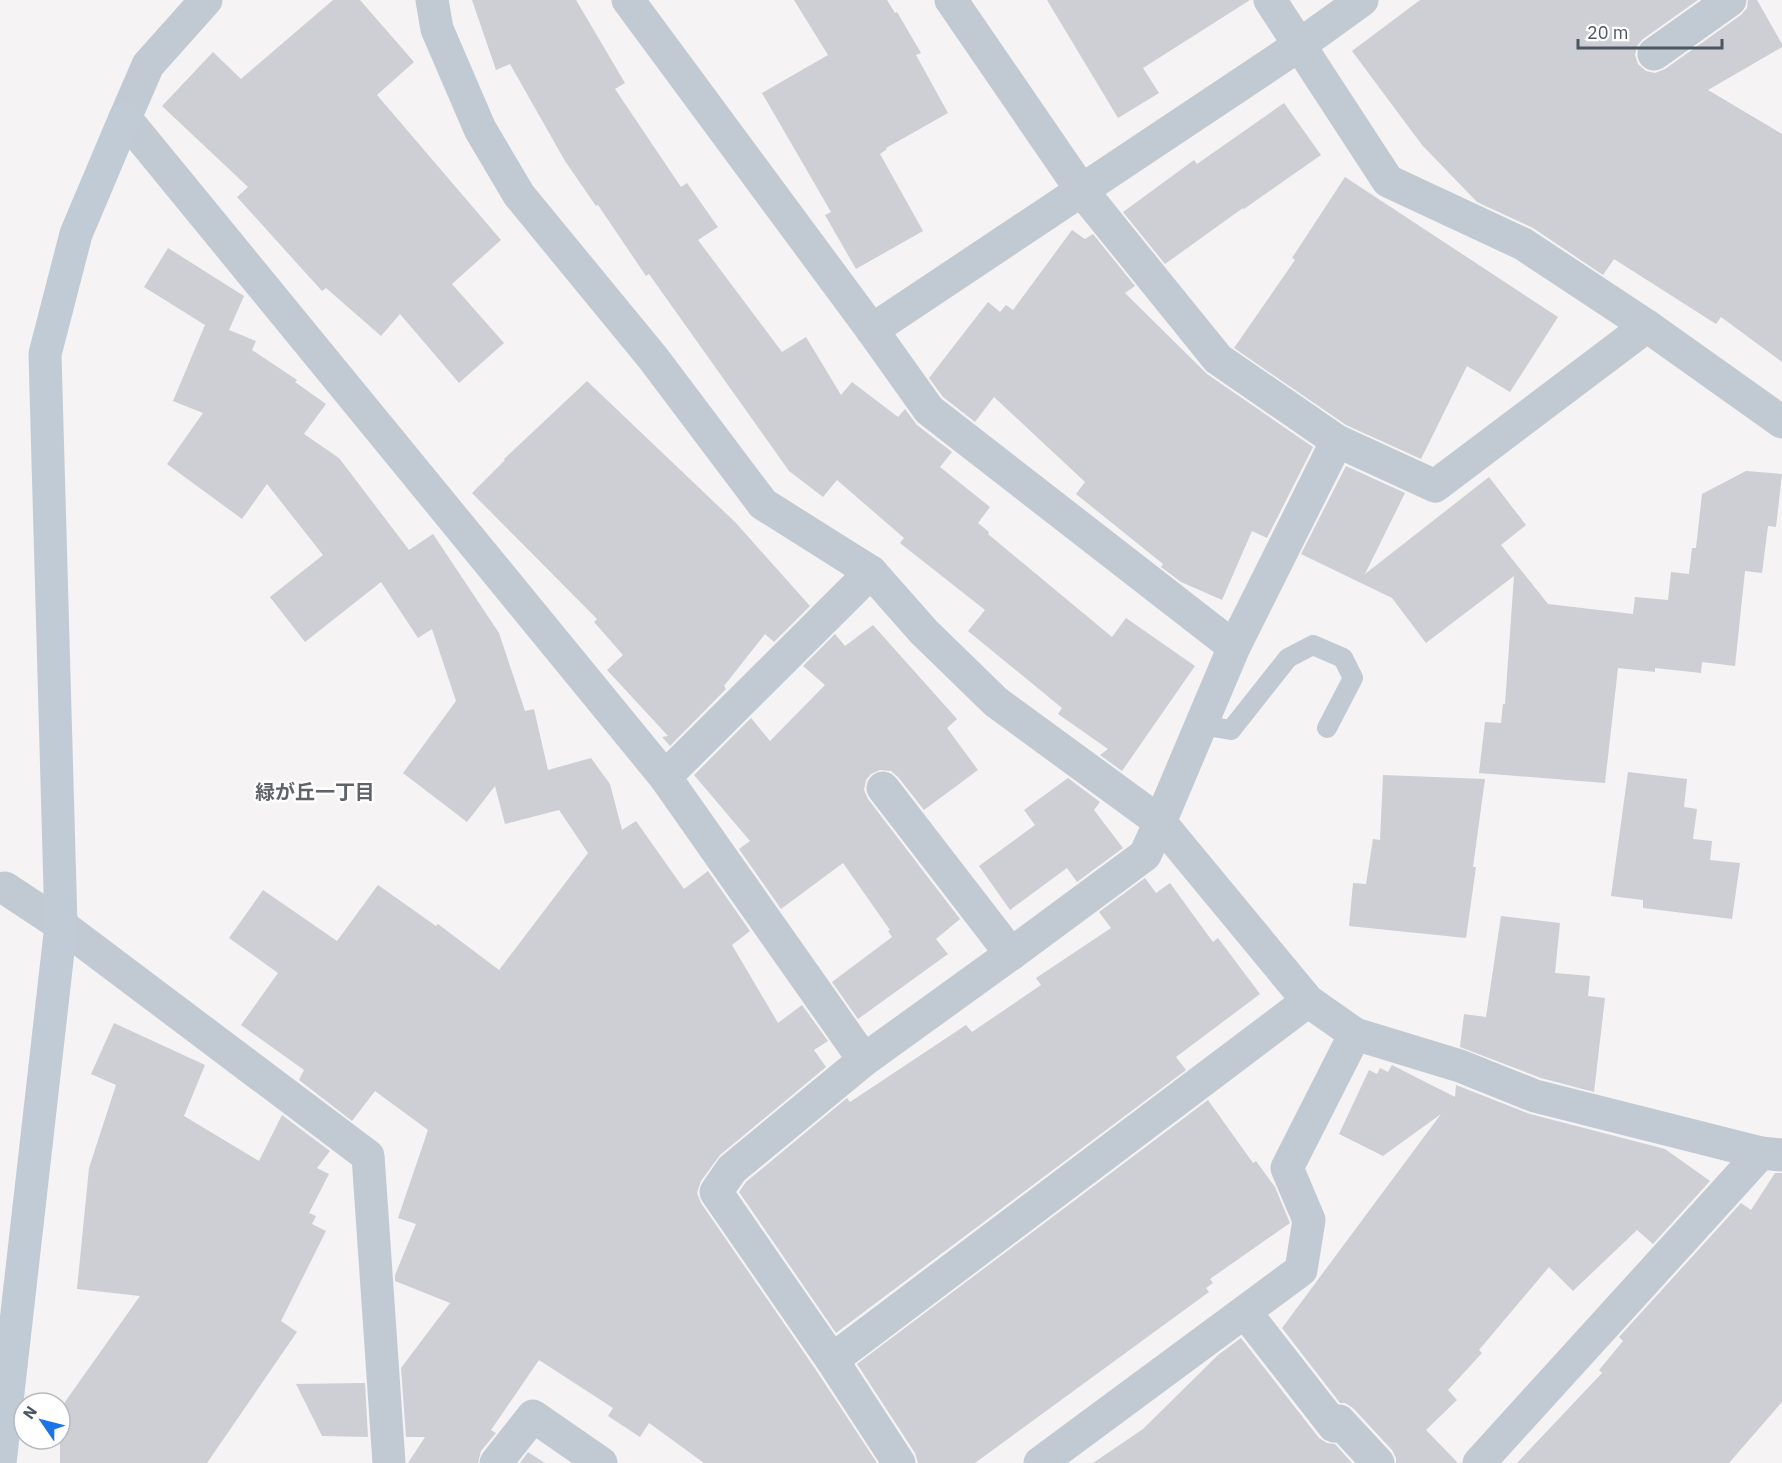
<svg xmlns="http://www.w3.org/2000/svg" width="1782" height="1463" font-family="'IBM Plex Sans','Noto Sans JP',sans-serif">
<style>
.building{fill:#cdcfd5}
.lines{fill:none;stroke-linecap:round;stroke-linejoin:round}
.lane{stroke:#c1cad2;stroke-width:20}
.street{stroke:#c1cad2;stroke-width:33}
.secondary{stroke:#c1cbd6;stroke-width:33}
.labels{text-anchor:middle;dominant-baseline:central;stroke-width:5;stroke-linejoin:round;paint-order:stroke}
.neighbourhood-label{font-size:20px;font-weight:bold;fill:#5f6368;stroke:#fff}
</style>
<rect width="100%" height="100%" fill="#f5f3f3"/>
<g class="building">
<path d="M 333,0 L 360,0 L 414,62 L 377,95 L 501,240 L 452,284 L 504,343 L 459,383 L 400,314 L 381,336 L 326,288 L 322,291 L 237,197 L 248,187 L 162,106 L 213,52 L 241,79 Z"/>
<path d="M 472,0 L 576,0 L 625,83 L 615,89 L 681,187 L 687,183 L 718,227 L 698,240 L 782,352 L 806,337 L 841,395 L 852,382 L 898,417 L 905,409 L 917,425 L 952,452 L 940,467 L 990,507 L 978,523 L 989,532 L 988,534 L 1112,637 L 1126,618 L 1195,666 L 1122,771 L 1100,755 L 1108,749 L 1058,714 L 1062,708 L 968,631 L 985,610 L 900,543 L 904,538 L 837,480 L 823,497 L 789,471 L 649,274 L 646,276 L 598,205 L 596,206 L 565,161 L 510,64 L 496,70 Z"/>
<path d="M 794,0 L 887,0 L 895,13 L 897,12 L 921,53 L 916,55 L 948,113 L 886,148 L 887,149 L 880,154 L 923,231 L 856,269 L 825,215 L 831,212 L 762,93 L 828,55 Z"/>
<path d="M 1047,0 L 1250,0 L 1143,68 L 1159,93 L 1118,118 Z"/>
<path d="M 1420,0 L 1698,0 L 1643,39 L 1637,46 L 1635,55 L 1638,64 L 1646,71 L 1655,73 L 1665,69 L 1741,15 L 1747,8 L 1748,0 L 1757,0 L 1782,44 L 1782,47 L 1708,90 L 1782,134 L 1782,362 L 1721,317 L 1716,324 L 1614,259 L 1603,275 L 1533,228 L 1477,202 L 1422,145 L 1352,51 Z"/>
<path d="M 1284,103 L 1321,155 L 1244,209 L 1243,208 L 1165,264 L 1123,212 L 1194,160 L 1197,164 Z"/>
<path d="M 1345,177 L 1558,317 L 1510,392 L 1467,366 L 1421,459 L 1346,425 L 1234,348 L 1295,260 L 1292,258 Z"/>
<path d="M 1072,230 L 1085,239 L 1093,234 L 1135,286 L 1125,293 L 1207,374 L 1313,447 L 1267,538 L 1252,531 L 1222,600 L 1181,582 L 1161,567 L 1163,564 L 1076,494 L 1085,482 L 994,397 L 975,422 L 943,397 L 929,378 L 988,302 L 1000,312 L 1006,305 L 1013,310 Z"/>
<path d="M 168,248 L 244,296 L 229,330 L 256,341 L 252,350 L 297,380 L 295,382 L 326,404 L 304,434 L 339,458 L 409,550 L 433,534 L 499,633 L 525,711 L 534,709 L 548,770 L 591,758 L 610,784 L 622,830 L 636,821 L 684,889 L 708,871 L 750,931 L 732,945 L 778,1023 L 802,1005 L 828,1041 L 814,1050 L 826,1067 L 720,1155 L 701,1181 L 697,1193 L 701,1203 L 816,1370 L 877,1463 L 704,1463 L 649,1423 L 640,1437 L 608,1416 L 613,1408 L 539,1360 L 491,1430 L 496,1433 L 481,1451 L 478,1463 L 408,1463 L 425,1437 L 406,1437 L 401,1368 L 450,1303 L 395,1281 L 395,1275 L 416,1224 L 398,1218 L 428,1130 L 375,1091 L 352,1121 L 299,1080 L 304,1070 L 241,1025 L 278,973 L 229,938 L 263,890 L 337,941 L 378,885 L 436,926 L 438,924 L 499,970 L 588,853 L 559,810 L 505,824 L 495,786 L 467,822 L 403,773 L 456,701 L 432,629 L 418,638 L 381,582 L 305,642 L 270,597 L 323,555 L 267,484 L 242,519 L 167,464 L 203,413 L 173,401 L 205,325 L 144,287 Z"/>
<path d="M 587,381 L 735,522 L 810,606 L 774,642 L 765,634 L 724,686 L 726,689 L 670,746 L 662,737 L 668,736 L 607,670 L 623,655 L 594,622 L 597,619 L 472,493 L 505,460 L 504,459 Z"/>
<path d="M 1346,466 L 1405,493 L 1365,574 L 1489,477 L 1526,525 L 1501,545 L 1548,604 L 1633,614 L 1635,597 L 1668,600 L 1671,572 L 1689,574 L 1692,548 L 1696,548 L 1702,494 L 1746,471 L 1782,474 L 1776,527 L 1768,526 L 1762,573 L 1745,571 L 1735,666 L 1702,662 L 1701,673 L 1655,668 L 1655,672 L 1618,668 L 1605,783 L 1479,773 L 1485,722 L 1501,723 L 1503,704 L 1505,704 L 1514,576 L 1426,643 L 1392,598 L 1301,554 Z"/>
<path d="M 873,625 L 957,719 L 947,728 L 978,770 L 924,810 L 898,777 L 891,771 L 880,770 L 871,774 L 866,780 L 864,790 L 868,799 L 960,919 L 936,939 L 948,954 L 858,1019 L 832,982 L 892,937 L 888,931 L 890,930 L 843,863 L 781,909 L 739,849 L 750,841 L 694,775 L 751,718 L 770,741 L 825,685 L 803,666 L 835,634 L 845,646 Z"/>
<path d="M 1628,772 L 1687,779 L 1684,807 L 1697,809 L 1693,839 L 1712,841 L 1710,860 L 1740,863 L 1732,919 L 1643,908 L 1643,900 L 1611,896 Z"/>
<path d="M 1383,775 L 1485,779 L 1473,867 L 1476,867 L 1466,938 L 1349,926 L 1353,883 L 1366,884 L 1373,839 L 1380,840 Z"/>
<path d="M 1068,778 L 1100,802 L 1094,810 L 1123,848 L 1077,882 L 1067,868 L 1010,910 L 979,866 L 1035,825 L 1024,810 Z"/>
<path d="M 1145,878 L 1156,893 L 1170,883 L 1213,942 L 1218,938 L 1260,994 L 1176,1057 L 1186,1070 L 836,1333 L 739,1192 L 746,1182 L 847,1098 L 850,1102 L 966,1025 L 972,1032 L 1041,985 L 1036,978 L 1111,928 L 1099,912 Z"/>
<path d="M 1501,916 L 1560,923 L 1555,973 L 1590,976 L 1588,996 L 1605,998 L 1594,1092 L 1541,1078 L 1460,1047 L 1464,1014 L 1486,1017 Z"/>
<path d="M 114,1023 L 205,1065 L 184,1116 L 259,1161 L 282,1115 L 330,1151 L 317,1168 L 329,1174 L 309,1213 L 316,1216 L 312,1224 L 326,1231 L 281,1321 L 297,1332 L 207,1463 L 60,1463 L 60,1409 L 140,1296 L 77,1289 L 89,1168 L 116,1085 L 91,1074 Z"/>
<path d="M 1392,1065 L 1455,1097 L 1456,1085 L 1530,1114 L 1665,1149 L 1710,1181 L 1653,1244 L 1637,1230 L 1573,1291 L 1549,1267 L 1479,1350 L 1482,1353 L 1448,1390 L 1457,1400 L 1426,1430 L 1458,1463 L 1396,1463 L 1396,1458 L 1392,1450 L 1353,1408 L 1345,1403 L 1340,1403 L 1282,1328 L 1441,1114 L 1383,1156 L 1339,1134 L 1369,1070 L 1377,1074 L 1380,1068 L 1388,1072 Z"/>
<path d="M 1208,1100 L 1253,1163 L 1256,1161 L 1275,1187 L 1290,1223 L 1210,1279 L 1213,1283 L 1206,1288 L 1209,1292 L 975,1463 L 918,1463 L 915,1453 L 857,1364 Z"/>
<path d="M 1775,1173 L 1782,1173 L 1782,1402 L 1729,1463 L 1517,1463 L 1602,1373 L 1599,1370 L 1623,1341 L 1619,1337 L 1741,1203 L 1751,1210 Z"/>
<path d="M 1241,1338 L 1319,1438 L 1327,1443 L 1335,1444 L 1352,1463 L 1093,1463 L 1143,1429 L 1218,1355 Z"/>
<path d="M 365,1383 L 368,1437 L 322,1436 L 296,1384 Z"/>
<path d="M 528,1452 L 545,1463 L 520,1463 Z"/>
</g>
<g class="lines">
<path class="lane" d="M 1201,725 L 1231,730 L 1288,658 L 1313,645 L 1343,658 L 1353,678 L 1327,728"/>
<g class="street">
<path d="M 206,0 L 148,65 L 125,118 L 665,777 L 864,1060"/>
<path d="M 432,0 L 437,29 L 480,129 L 519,195 L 653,358 L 763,504 L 871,572 L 924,632 L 996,702 L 1160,822 L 1308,1001 L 1355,1034 L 1460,1066 L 1535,1096 L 1761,1153 L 1782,1155"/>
<path d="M 628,0 L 872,330 L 929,410 L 1234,647"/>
<path d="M 1270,0 L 1388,181 L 1523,244 L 1647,326 L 1782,422"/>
<path d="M 1654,54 L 1730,0"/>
<path d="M 872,330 L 1301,44 L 1362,0"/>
<path d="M 1337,441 L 1435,486 L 1647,326"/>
<path d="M 665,777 L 871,572"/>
<path d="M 883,788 L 1011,954"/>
<path d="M 5,888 L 61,925 L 368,1156 L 389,1463"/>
<path d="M 1245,1312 L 1334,1426 L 1339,1421 L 1378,1463"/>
<path d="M 832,1360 L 1308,1001"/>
<path d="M 496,1463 L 533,1416 L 601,1463"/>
<path d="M 899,1463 L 832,1360 L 716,1192 L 732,1169 L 864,1060 L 1011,954 L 1145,855 L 1160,822 L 1234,647 L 1337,441 L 1218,359 L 1082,191 L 951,0"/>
<path d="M 1040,1463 L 1301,1270 L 1309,1220 L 1287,1168 L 1355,1034"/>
<path d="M 1479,1463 L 1761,1153"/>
</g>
<path class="secondary" d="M 0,1463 L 61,925 L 45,354 L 76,234 L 125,118"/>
</g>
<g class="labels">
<g class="neighbourhood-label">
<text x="315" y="791">緑が丘一丁目</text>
</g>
</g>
<g transform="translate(42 1421) rotate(305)"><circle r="28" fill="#ffffff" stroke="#b7bbc0" stroke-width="1.5"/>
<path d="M0-4.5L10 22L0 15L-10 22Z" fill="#1a73e8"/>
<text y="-9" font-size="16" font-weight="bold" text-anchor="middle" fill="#4a5661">N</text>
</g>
<path d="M1578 39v9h144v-9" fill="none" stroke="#4a5661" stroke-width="3"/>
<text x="1587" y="39" font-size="18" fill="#4a5661" stroke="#ffffff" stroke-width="4.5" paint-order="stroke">20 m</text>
</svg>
